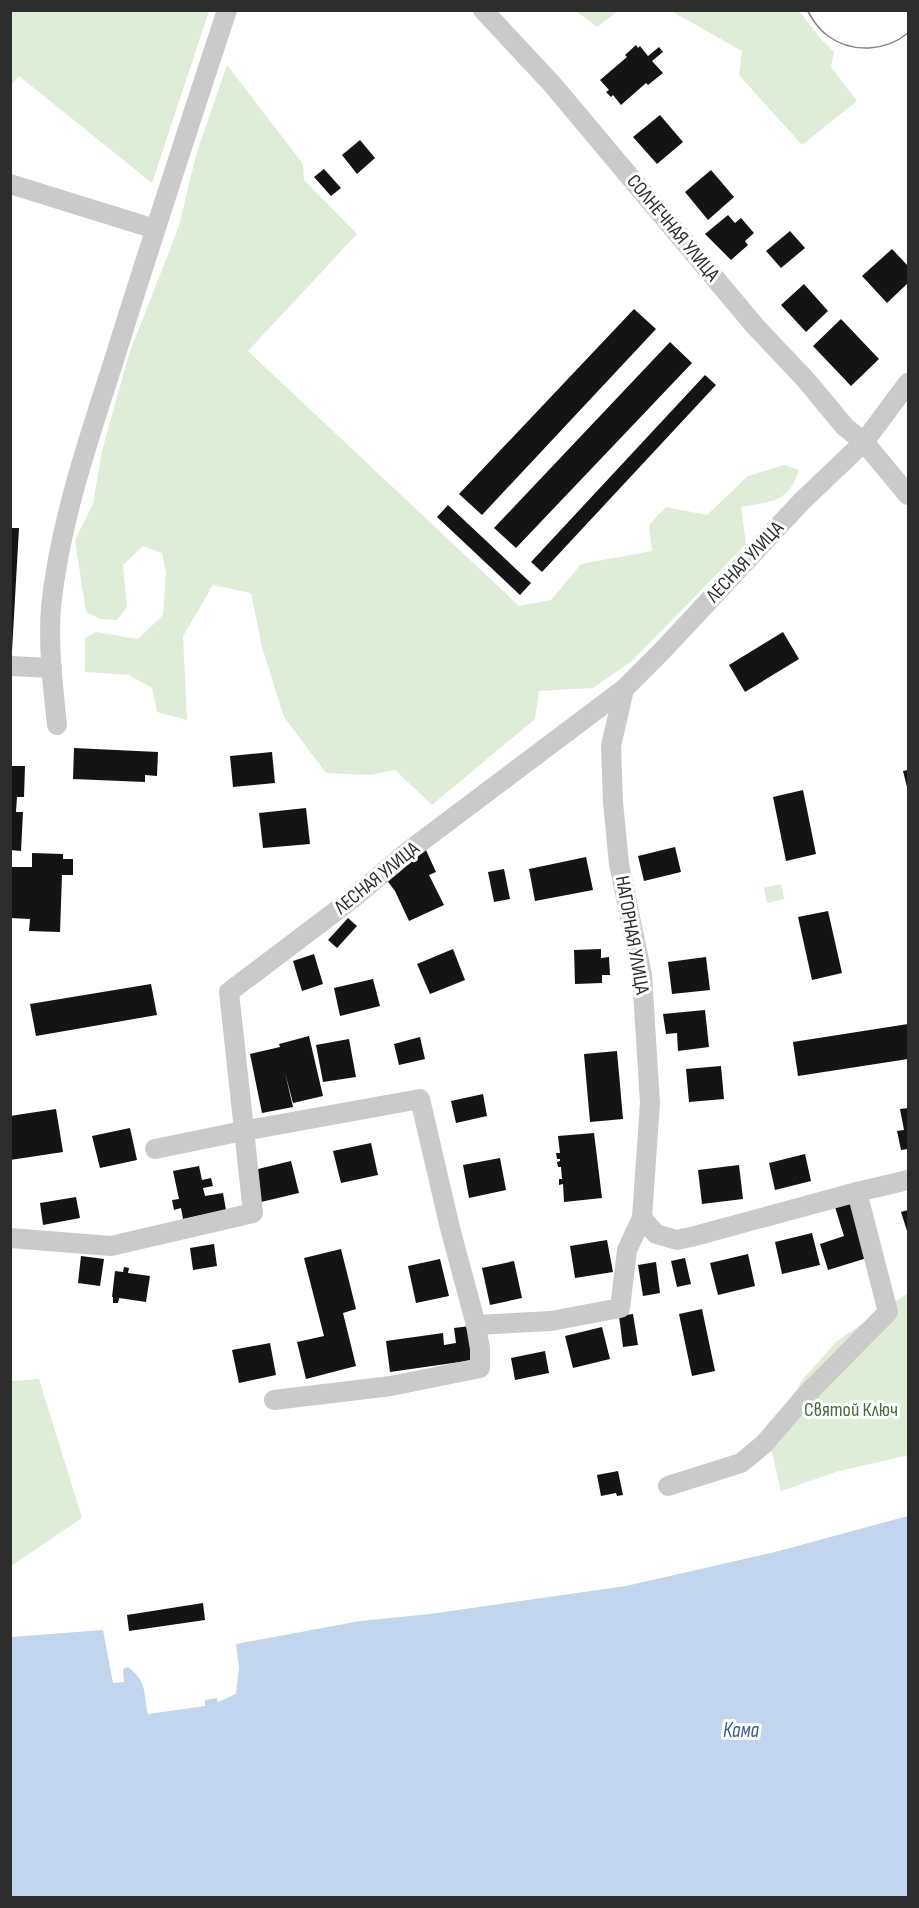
<svg xmlns="http://www.w3.org/2000/svg" width="919" height="1908" font-family="'Sofia Sans Condensed',sans-serif">
<style>
.green{fill:#dfecd8}
.water{fill:#c2d5ee}
.building{fill:#141414}
.lines{fill:none;stroke-linecap:round;stroke-linejoin:round}
.street{stroke:#cacaca;stroke-width:20}
.tram{stroke:#828282;stroke-width:1.5}
.labels{text-anchor:middle;dominant-baseline:central;stroke-width:6;stroke-linejoin:round;paint-order:stroke}
.street-label{font-size:20px;fill:#2d2d2d;stroke:#fff}
.park-label{font-size:20px;fill:#456c36;stroke:#fff}
.water-label{font-size:21px;font-style:italic;fill:#345d96;stroke:#fff}
</style>
<rect width="100%" height="100%" fill="#fff"/>
<g class="green">
<path d="M 11,10 L 209,11 L 152,183 L 19,76 L 11,85 Z"/>
<path d="M 576,11 L 618,11 L 597,27 Z"/>
<path d="M 671,11 L 799,11 L 821,39 L 834,52 L 831,67 L 857,101 L 802,145 L 739,75 L 742,51 Z"/>
<path d="M 227,65 L 303,164 L 304,180 L 357,234 L 248,351 L 519,606 L 551,600 L 581,564 L 652,551 L 649,525 L 666,507 L 707,515 L 748,476 L 784,465 L 799,470 C 788,504 771,501 741,507 L 746,544 L 633,660 L 593,688 L 539,691 L 535,719 L 432,805 L 395,770 L 370,775 L 326,773 L 284,717 L 262,647 L 251,593 L 213,585 L 183,636 L 187,720 L 157,712 L 152,688 L 129,675 L 85,672 L 85,638 L 96,632 L 138,639 L 163,615 L 166,573 L 162,553 L 143,546 L 123,565 L 127,607 L 117,620 L 100,619 L 86,612 L 75,540 L 93,504 L 102,451 L 129,354 L 179,226 L 196,155 Z"/>
<path d="M 781,884 L 784,899 L 767,903 L 764,888 Z"/>
<path d="M 908,1293 L 908,1455 L 836,1472 L 781,1491 L 768,1436 L 803,1379 L 837,1341 Z"/>
<path d="M 39,1379 L 82,1518 L 11,1566 L 11,1381 Z"/>
</g>
<path class="water" d="M 908,1516 L 908,1897 L 11,1897 L 11,1637 L 103,1630 L 113,1683 L 124,1682 L 123,1669 L 128,1667 C 148,1682 143,1693 148,1714 L 205,1706 L 205,1700 L 217,1698 L 218,1702 L 236,1694 L 239,1667 L 236,1644 L 360,1621 L 430,1614 L 626,1586 L 775,1552 Z"/>
<g class="building">
<path d="M 636,45 L 638,48 L 640,46 L 648,56 L 659,47 L 663,52 L 652,61 L 663,73 L 648,85 L 646,83 L 621,105 L 613,95 L 611,97 L 606,92 L 609,90 L 600,80 L 627,57 L 625,55 Z"/>
<path d="M 660,115 L 683,142 L 657,164 L 633,137 Z"/>
<path d="M 360,140 L 375,158 L 357,174 L 342,155 Z"/>
<path d="M 324,169 L 341,188 L 331,196 L 314,177 Z"/>
<path d="M 711,170 L 734,197 L 708,220 L 685,192 Z"/>
<path d="M 728,215 L 735,223 L 741,218 L 754,233 L 745,241 L 748,245 L 731,260 L 705,234 Z"/>
<path d="M 790,231 L 805,248 L 781,268 L 766,251 Z"/>
<path d="M 892,249 L 908,266 L 908,283 L 887,303 L 862,276 Z"/>
<path d="M 804,284 L 828,311 L 806,332 L 781,305 Z"/>
<path d="M 634,309 L 656,329 L 482,515 L 459,494 Z"/>
<path d="M 841,319 L 879,359 L 851,386 L 813,346 Z"/>
<path d="M 670,342 L 692,363 L 516,548 L 494,528 Z"/>
<path d="M 705,375 L 716,385 L 542,572 L 531,562 Z"/>
<path d="M 448,505 L 531,583 L 520,595 L 437,517 Z"/>
<path d="M 10,528 L 19,528 L 12,651 L 10,651 Z"/>
<path d="M 783,632 L 799,659 L 745,692 L 729,665 Z"/>
<path d="M 74,748 L 158,752 L 157,776 L 145,775 L 145,782 L 73,779 Z"/>
<path d="M 272,752 L 275,783 L 233,787 L 230,756 Z"/>
<path d="M 10,766 L 25,766 L 24,797 L 17,797 L 16,812 L 23,812 L 21,851 L 10,850 Z"/>
<path d="M 908,770 L 908,791 L 903,771 Z"/>
<path d="M 803,790 L 816,854 L 786,861 L 773,797 Z"/>
<path d="M 306,808 L 310,844 L 263,848 L 259,813 Z"/>
<path d="M 675,847 L 681,872 L 644,881 L 638,856 Z"/>
<path d="M 425,848 L 436,872 L 429,875 L 444,905 L 409,921 L 395,891 L 386,879 Z"/>
<path d="M 32,853 L 63,854 L 63,859 L 73,859 L 73,875 L 62,875 L 60,932 L 29,931 L 30,919 L 10,918 L 10,867 L 32,867 Z"/>
<path d="M 586,857 L 593,890 L 535,901 L 529,869 Z"/>
<path d="M 504,869 L 510,899 L 494,902 L 488,872 Z"/>
<path d="M 828,911 L 842,973 L 812,980 L 798,917 Z"/>
<path d="M 348,918 L 357,926 L 337,948 L 328,940 Z"/>
<path d="M 453,949 L 465,980 L 430,994 L 417,964 Z"/>
<path d="M 601,949 L 601,958 L 609,957 L 610,975 L 602,975 L 602,983 L 575,984 L 574,950 Z"/>
<path d="M 314,954 L 323,984 L 302,991 L 293,961 Z"/>
<path d="M 706,957 L 710,990 L 672,994 L 668,962 Z"/>
<path d="M 373,979 L 380,1006 L 340,1016 L 334,988 Z"/>
<path d="M 151,984 L 157,1015 L 36,1036 L 30,1004 Z"/>
<path d="M 705,1010 L 709,1047 L 678,1051 L 677,1033 L 666,1034 L 663,1014 Z"/>
<path d="M 908,1024 L 908,1059 L 798,1076 L 793,1042 Z"/>
<path d="M 309,1036 L 323,1096 L 293,1103 L 285,1073 L 293,1107 L 262,1113 L 250,1054 L 280,1047 L 279,1044 Z"/>
<path d="M 420,1037 L 425,1059 L 399,1065 L 394,1044 Z"/>
<path d="M 349,1039 L 356,1077 L 323,1082 L 316,1045 Z"/>
<path d="M 617,1051 L 623,1119 L 590,1122 L 584,1054 Z"/>
<path d="M 721,1066 L 724,1099 L 689,1102 L 686,1069 Z"/>
<path d="M 483,1094 L 487,1116 L 456,1123 L 451,1101 Z"/>
<path d="M 908,1108 L 908,1149 L 901,1150 L 897,1131 L 904,1130 L 900,1109 Z"/>
<path d="M 56,1109 L 63,1152 L 10,1160 L 10,1116 Z"/>
<path d="M 130,1128 L 137,1160 L 100,1168 L 92,1136 Z"/>
<path d="M 594,1133 L 602,1198 L 564,1202 L 563,1184 L 559,1185 L 559,1179 L 562,1179 L 561,1167 L 558,1167 L 557,1162 L 560,1161 L 560,1159 L 557,1159 L 556,1153 L 560,1153 L 558,1136 Z"/>
<path d="M 371,1143 L 378,1175 L 341,1183 L 333,1151 Z"/>
<path d="M 805,1154 L 811,1181 L 775,1190 L 769,1163 Z"/>
<path d="M 500,1158 L 506,1190 L 469,1198 L 463,1165 Z"/>
<path d="M 291,1161 L 299,1193 L 261,1202 L 254,1170 Z"/>
<path d="M 739,1165 L 743,1199 L 702,1204 L 698,1170 Z"/>
<path d="M 199,1166 L 202,1180 L 211,1178 L 213,1186 L 203,1188 L 205,1196 L 223,1193 L 226,1210 L 183,1219 L 181,1208 L 174,1210 L 172,1200 L 179,1199 L 173,1171 Z"/>
<path d="M 76,1197 L 80,1218 L 43,1225 L 40,1203 Z"/>
<path d="M 850,1203 L 867,1258 L 828,1270 L 820,1244 L 844,1236 L 835,1207 Z"/>
<path d="M 908,1210 L 908,1234 L 901,1212 Z"/>
<path d="M 812,1233 L 820,1265 L 782,1274 L 775,1242 Z"/>
<path d="M 607,1240 L 613,1272 L 575,1278 L 570,1246 Z"/>
<path d="M 214,1244 L 217,1266 L 193,1270 L 190,1248 Z"/>
<path d="M 341,1249 L 356,1309 L 343,1313 L 356,1366 L 306,1379 L 297,1342 L 324,1336 L 304,1258 Z"/>
<path d="M 748,1254 L 755,1286 L 718,1295 L 710,1263 Z"/>
<path d="M 81,1256 L 104,1259 L 100,1286 L 78,1283 Z"/>
<path d="M 685,1258 L 691,1284 L 677,1287 L 671,1261 Z"/>
<path d="M 440,1259 L 449,1296 L 416,1303 L 408,1266 Z"/>
<path d="M 514,1261 L 522,1298 L 490,1305 L 482,1268 Z"/>
<path d="M 656,1262 L 660,1293 L 643,1296 L 638,1265 Z"/>
<path d="M 124,1267 L 129,1268 L 128,1273 L 150,1276 L 146,1302 L 119,1298 L 118,1303 L 113,1303 L 113,1297 L 112,1297 L 115,1271 L 123,1272 Z"/>
<path d="M 702,1309 L 715,1371 L 692,1376 L 679,1314 Z"/>
<path d="M 633,1314 L 638,1345 L 623,1347 L 619,1316 Z"/>
<path d="M 470,1326 L 474,1360 L 390,1372 L 386,1341 L 443,1333 L 444,1345 L 456,1343 L 454,1328 Z"/>
<path d="M 602,1327 L 610,1359 L 573,1368 L 565,1336 Z"/>
<path d="M 270,1343 L 276,1375 L 239,1383 L 232,1350 Z"/>
<path d="M 545,1351 L 549,1373 L 515,1380 L 511,1358 Z"/>
<path d="M 618,1471 L 623,1495 L 617,1496 L 616,1493 L 601,1496 L 597,1475 Z"/>
<path d="M 203,1603 L 205,1620 L 129,1631 L 127,1615 Z"/>
</g>
<g class="lines">
<g class="street">
<path d="M 483,10 L 552,84 L 755,326 L 806,380 L 845,427 L 864,442 L 908,495"/>
<path d="M 10,184 L 155,229"/>
<path d="M 10,666 L 52,668"/>
<path d="M 57,725 C 53,687 48,646 51,607 C 60,521 89,438 115,357 C 151,241 189,126 227,10"/>
<path d="M 155,1149 L 243,1131 L 420,1099 L 450,1228 L 476,1325 L 480,1349 L 480,1368 L 391,1386 L 274,1400"/>
<path d="M 642,1218 L 656,1234 L 677,1240 L 695,1236 L 857,1192 L 908,1180"/>
<path d="M 10,1238 L 111,1246 L 253,1213 L 229,992 L 352,899 L 410,850 L 624,689 L 663,650 L 802,501 L 864,442 L 908,383"/>
<path d="M 476,1325 L 551,1321 L 620,1308 L 627,1250 L 642,1218 L 650,1103 L 642,975 L 619,864 L 613,802 L 611,746 L 624,689"/>
<path d="M 668,1486 L 741,1463 L 764,1444 L 806,1395 L 888,1312 L 857,1192"/>
</g>
<path class="tram" d="M 807,10 C 813,20 819,30 828,36 C 853,54 886,51 908,33"/>
</g>
<g class="labels">
<g class="street-label">
<text transform="translate(673 228) rotate(50)">СОЛНЕЧНАЯ УЛИЦА</text>
<text transform="translate(745 562) rotate(-47)">ЛЕСНАЯ УЛИЦА</text>
<text transform="translate(377 878) rotate(-39)">ЛЕСНАЯ УЛИЦА</text>
<text transform="translate(632 935) rotate(80)">НАГОРНАЯ УЛИЦА</text>
</g>
<g class="park-label">
<text x="851" y="1410">Святой Ключ</text>
</g>
<g class="water-label">
<text x="741" y="1730">Кама</text>
</g>
</g>
<rect width="919" height="1908" fill="none" stroke="#2d2d2d" stroke-width="24"/>
</svg>
